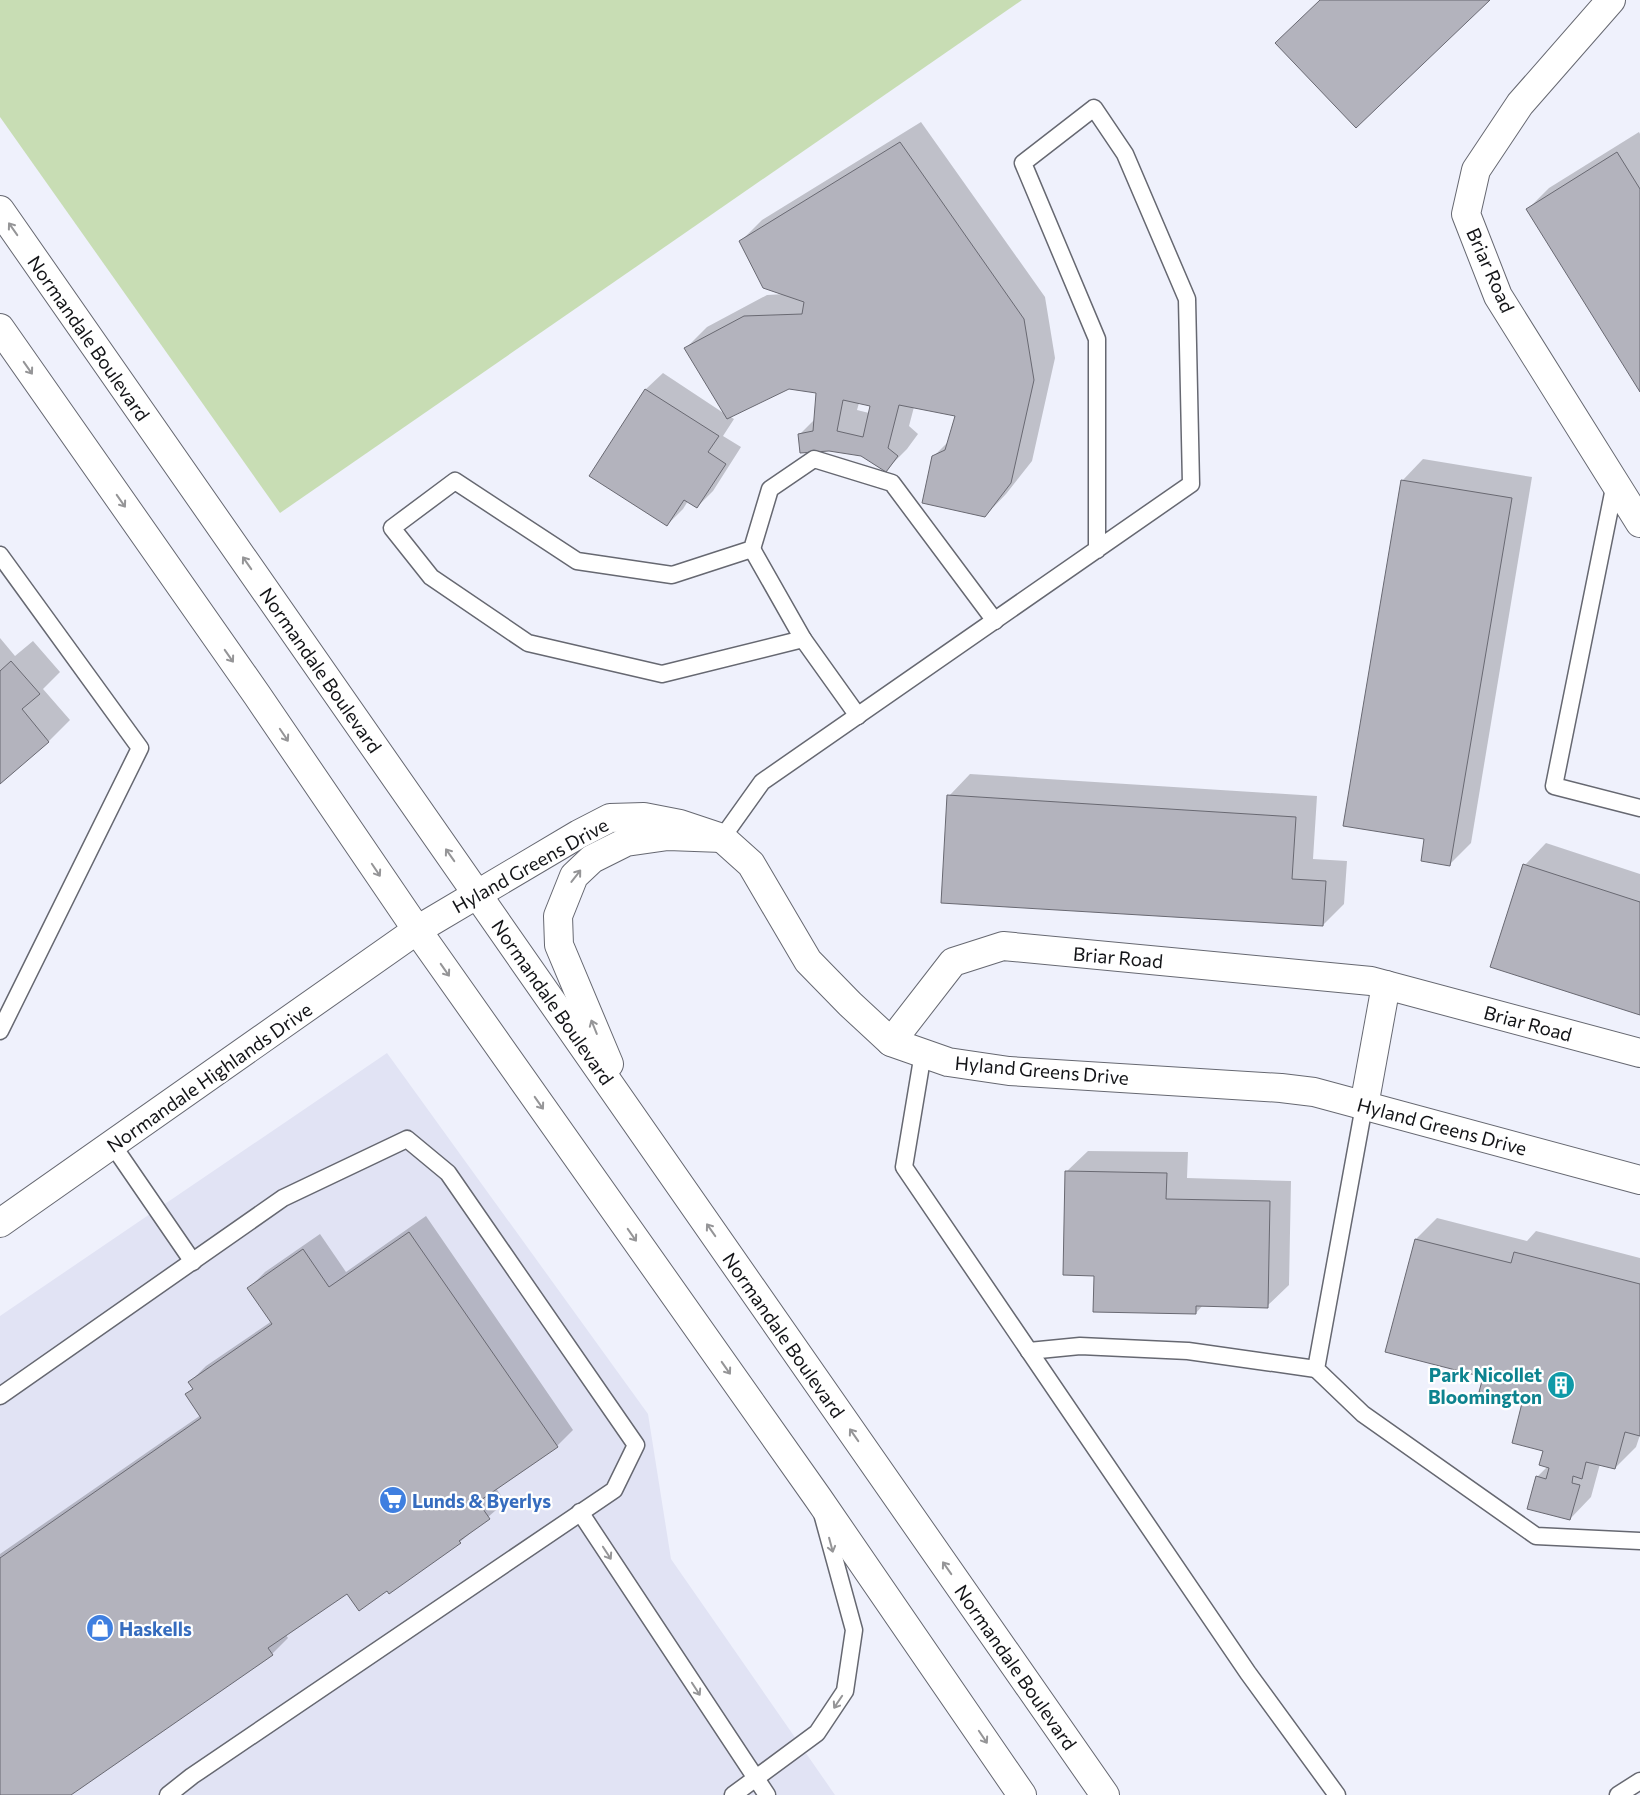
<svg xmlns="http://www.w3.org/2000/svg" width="1640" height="1795" font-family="Commissioner,sans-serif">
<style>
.built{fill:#e1e3f4}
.green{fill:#c8ddb4}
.shadow{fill:#0003;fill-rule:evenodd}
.building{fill:#b3b3bd;stroke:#696972;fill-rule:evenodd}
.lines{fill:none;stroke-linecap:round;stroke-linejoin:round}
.lane-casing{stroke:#666871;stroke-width:19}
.street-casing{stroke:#666871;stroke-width:30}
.secondary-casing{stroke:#666871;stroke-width:30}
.lane{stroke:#fff;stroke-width:16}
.street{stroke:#fff;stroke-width:28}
.secondary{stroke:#fff;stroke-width:28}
.oneway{stroke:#959597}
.labels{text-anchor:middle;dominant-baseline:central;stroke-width:4.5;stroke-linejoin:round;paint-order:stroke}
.street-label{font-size:19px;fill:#131417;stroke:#fff}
.culture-label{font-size:19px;font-weight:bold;fill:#0d838f;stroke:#fff;text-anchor:end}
.shop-label{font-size:19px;font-weight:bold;fill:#366cbe;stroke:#fff;text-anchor:start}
</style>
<rect width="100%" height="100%" fill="#eff1fc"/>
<path class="built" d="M 387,1053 L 648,1414 L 671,1559 L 835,1795 L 0,1795 L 0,1316 Z"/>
<path class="green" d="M 0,0 L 1022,0 L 280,513 L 0,117 Z"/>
<g class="shadow">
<path d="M 921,122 L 1045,297 L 1055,358 L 1032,461 L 1006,494 L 985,516 L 933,457 L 949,441 L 956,415 L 914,407 L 909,426 L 918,434 L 907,449 L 886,470 L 861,455 L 800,434 L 815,419 L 817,392 L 789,388 L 729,416 L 734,419 L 723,436 L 741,447 L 713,491 L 697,507 L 688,501 L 683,509 L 667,525 L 591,475 L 646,389 L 663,373 L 725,414 L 686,348 L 707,327 L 767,295 L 785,294 L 741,241 L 762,220 ZM 859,403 L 871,405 L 869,413 L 857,410 Z"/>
<path d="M 1639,132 L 1640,134 L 1640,390 L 1528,209 L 1549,188 Z"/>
<path d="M 1423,459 L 1532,477 L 1471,843 L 1450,864 L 1426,838 L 1402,481 Z"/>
<path d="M 0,638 L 15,656 L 33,641 L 60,672 L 43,689 L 70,720 L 49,741 L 0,782 Z"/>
<path d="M 970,774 L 1317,796 L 1313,859 L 1347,861 L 1344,904 L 1323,925 L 949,796 Z"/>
<path d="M 1546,843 L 1640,874 L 1640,1014 L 1525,865 Z"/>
<path d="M 1088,1151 L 1188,1152 L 1187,1178 L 1291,1181 L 1289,1285 L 1267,1306 L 1203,1305 L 1196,1313 L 1095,1275 L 1066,1172 Z"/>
<path d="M 426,1216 L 573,1430 L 557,1446 L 496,1488 L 505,1502 L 460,1542 L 387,1590 L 348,1592 L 286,1635 L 288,1638 L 272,1654 L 69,1795 L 0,1795 L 0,1554 L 201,1415 L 187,1394 L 193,1388 L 190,1382 L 206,1366 L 272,1321 L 249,1288 L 265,1272 L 320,1234 L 346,1272 Z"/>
<path d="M 1437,1218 L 1527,1241 L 1536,1231 L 1640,1258 L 1640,1435 L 1636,1447 L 1615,1468 L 1600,1464 L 1591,1497 L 1570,1519 L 1537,1477 L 1548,1466 L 1544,1450 L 1524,1402 L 1484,1377 L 1416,1239 Z"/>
</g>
<g class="building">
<path d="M 1320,0 L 1490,0 L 1356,128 L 1275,43 Z"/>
<path d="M 900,142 L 1024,319 L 1034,380 L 1011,483 L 985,517 L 922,503 L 932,456 L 945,450 L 955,416 L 899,405 L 888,448 L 898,456 L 886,472 L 861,456 L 829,451 L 800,453 L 798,434 L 813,431 L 816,393 L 789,389 L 727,419 L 684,348 L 744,316 L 802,314 L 804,302 L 763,288 L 739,241 ZM 843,400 L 870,406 L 863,437 L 837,431 Z"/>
<path d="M 1617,152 L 1640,189 L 1640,392 L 1526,209 Z"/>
<path d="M 645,389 L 719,436 L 708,452 L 726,464 L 697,508 L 684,500 L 667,526 L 589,476 Z"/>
<path d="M 1401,480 L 1512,498 L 1450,866 L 1421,861 L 1424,839 L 1343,826 Z"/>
<path d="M 11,661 L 40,694 L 22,709 L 49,742 L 0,784 L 0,671 Z"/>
<path d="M 947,795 L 1296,817 L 1292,879 L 1326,881 L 1323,926 L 941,903 Z"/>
<path d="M 1523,864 L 1640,902 L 1640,1015 L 1490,967 Z"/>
<path d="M 1065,1171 L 1167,1173 L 1166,1199 L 1270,1201 L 1268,1308 L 1196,1306 L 1196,1314 L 1093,1312 L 1094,1276 L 1063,1275 Z"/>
<path d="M 409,1232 L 558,1447 L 478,1502 L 490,1519 L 459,1541 L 461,1543 L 389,1594 L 387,1591 L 359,1611 L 347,1594 L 268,1648 L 273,1655 L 71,1795 L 0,1795 L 0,1558 L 201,1418 L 185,1394 L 193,1389 L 188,1382 L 272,1324 L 247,1288 L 303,1249 L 329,1287 Z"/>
<path d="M 1415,1239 L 1511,1263 L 1514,1252 L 1640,1284 L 1640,1436 L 1625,1432 L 1615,1469 L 1586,1462 L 1582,1479 L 1573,1476 L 1572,1483 L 1580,1485 L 1570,1520 L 1527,1509 L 1536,1476 L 1546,1479 L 1549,1468 L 1539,1465 L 1543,1451 L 1512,1443 L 1522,1403 L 1479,1392 L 1483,1377 L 1385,1352 Z"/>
</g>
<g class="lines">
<g class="lane-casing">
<g id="lane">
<path d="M 1615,483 L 1554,786 L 1640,808"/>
<path d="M 752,549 L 803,639"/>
<path d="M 0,555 L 140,748 L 0,1031"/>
<path d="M 858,716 L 803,639 L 662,674 L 528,643 L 431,577 L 392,528 L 455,481 L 577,561 L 672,575 L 752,549 L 770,489 L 814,459 L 892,483 L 995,621"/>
<path d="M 722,838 L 762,782 L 1191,484 L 1187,299 L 1125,154 L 1094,108 L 1023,163 L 1097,339 L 1097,550"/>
<path d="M 923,1053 L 904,1167 L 1248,1673 L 1337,1795"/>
<path d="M 1364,1106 L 1316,1369 L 1363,1414 L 1536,1536 L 1640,1541"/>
<path d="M 112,1144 L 193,1262"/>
<path d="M 1029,1351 L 1080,1346 L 1188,1351 L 1316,1369"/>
<path d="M 0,1396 L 283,1198 L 407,1139 L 448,1173 L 636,1445 L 614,1490 L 192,1776 L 168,1795"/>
<path d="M 580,1512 L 767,1795"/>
<path d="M 733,1795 L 817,1733 L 845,1691 L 854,1630 L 823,1517"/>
<path d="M 1618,1795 L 1640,1781"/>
</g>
</g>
<g class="street-casing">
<g id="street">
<path d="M 1611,0 L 1520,104 L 1476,170 L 1466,214 L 1498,296 L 1640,523"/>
<path d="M 891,1042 L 953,962 L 1003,946 L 1371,981 L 1640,1053"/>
<path d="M 1364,1106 L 1386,985"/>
<path d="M 0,1223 L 417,930 L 579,834 L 610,818 L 644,817 L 680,824 L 722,838 L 751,864 L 808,961 L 850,1004 L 891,1042 L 948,1062 L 1009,1071 L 1281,1088 L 1314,1092 L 1640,1180"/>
</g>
</g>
<g class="secondary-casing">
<g id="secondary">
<path d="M 0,210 L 1105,1795"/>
<path d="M 0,328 L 257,695 L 417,930 L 818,1498 L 1022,1795"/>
<path d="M 609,1064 L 559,945 L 558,916 L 574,876 L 592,859 L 626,842 L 668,836 L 722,838"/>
</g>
</g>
<use href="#lane" class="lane"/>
<use href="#street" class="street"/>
<use href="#secondary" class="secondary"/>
</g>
<defs><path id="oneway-shaft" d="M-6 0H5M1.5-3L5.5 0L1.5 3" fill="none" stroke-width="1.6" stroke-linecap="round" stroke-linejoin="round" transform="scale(1.25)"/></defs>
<g class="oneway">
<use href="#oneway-shaft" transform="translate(13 229) rotate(-125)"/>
<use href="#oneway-shaft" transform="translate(28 368) rotate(55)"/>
<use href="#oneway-shaft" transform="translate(121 501) rotate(55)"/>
<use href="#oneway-shaft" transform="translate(247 563) rotate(-125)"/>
<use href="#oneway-shaft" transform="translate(229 656) rotate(55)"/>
<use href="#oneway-shaft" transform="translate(284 735) rotate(56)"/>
<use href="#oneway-shaft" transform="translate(450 855) rotate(-125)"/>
<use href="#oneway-shaft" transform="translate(376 870) rotate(56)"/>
<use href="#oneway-shaft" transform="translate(576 876) rotate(-52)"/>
<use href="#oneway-shaft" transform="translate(445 970) rotate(55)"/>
<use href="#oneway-shaft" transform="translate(594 1027) rotate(-112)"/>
<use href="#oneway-shaft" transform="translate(539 1103) rotate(55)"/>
<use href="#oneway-shaft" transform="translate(711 1230) rotate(-125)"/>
<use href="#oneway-shaft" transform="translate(632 1235) rotate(55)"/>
<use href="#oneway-shaft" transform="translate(726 1368) rotate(55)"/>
<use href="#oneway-shaft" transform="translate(854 1435) rotate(-125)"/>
<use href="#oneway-shaft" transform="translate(831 1545) rotate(75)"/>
<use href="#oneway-shaft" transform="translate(607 1553) rotate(57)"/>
<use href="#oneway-shaft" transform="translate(947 1568) rotate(-125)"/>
<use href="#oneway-shaft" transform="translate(696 1689) rotate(57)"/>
<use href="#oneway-shaft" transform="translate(838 1702) rotate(124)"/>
<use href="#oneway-shaft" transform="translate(983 1737) rotate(56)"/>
</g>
<defs>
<g id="building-disc" transform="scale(1.4375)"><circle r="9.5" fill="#0f9aa8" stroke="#fff"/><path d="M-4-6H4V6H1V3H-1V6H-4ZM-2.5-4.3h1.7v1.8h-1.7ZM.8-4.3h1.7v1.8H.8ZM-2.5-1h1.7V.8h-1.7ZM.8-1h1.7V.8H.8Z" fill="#fff"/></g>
<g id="supermarket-disc" transform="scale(1.4375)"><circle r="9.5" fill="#3f7fe0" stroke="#fff"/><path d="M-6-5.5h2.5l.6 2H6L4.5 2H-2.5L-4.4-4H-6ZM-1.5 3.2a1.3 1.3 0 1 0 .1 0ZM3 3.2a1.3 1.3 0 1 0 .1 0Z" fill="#fff"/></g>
<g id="shop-disc" transform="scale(1.4375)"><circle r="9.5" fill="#3f7fe0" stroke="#fff"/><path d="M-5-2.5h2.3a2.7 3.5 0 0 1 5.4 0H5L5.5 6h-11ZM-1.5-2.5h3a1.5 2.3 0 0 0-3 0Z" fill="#fff"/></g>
</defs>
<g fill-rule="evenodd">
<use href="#building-disc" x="1561" y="1385"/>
<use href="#supermarket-disc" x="393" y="1500"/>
<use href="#shop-disc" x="100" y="1628"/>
</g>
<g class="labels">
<g class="street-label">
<text transform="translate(1491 270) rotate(66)">Briar Road</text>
<text transform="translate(89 338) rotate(55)">Normandale Boulevard</text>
<text transform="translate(321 670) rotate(55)">Normandale Boulevard</text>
<text transform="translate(530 865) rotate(-29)">Hyland Greens Drive</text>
<text transform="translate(1118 957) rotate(5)">Briar Road</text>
<text transform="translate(553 1002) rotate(55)">Normandale Boulevard</text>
<text transform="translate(1528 1023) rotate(15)">Briar Road</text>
<text transform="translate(1042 1070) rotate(5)">Hyland Greens Drive</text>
<text transform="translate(209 1077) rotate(-35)">Normandale Highlands Drive</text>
<text transform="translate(1442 1126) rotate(15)">Hyland Greens Drive</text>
<text transform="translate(784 1335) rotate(55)">Normandale Boulevard</text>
<text transform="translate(1016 1667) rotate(55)">Normandale Boulevard</text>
</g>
<g class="culture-label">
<text x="1542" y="1374">Park Nicollet<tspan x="1542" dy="22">Bloomington</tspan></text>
</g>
<g class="shop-label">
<text x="412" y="1500">Lunds &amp; Byerlys</text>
<text x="119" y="1628">Haskells</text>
</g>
</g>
</svg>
